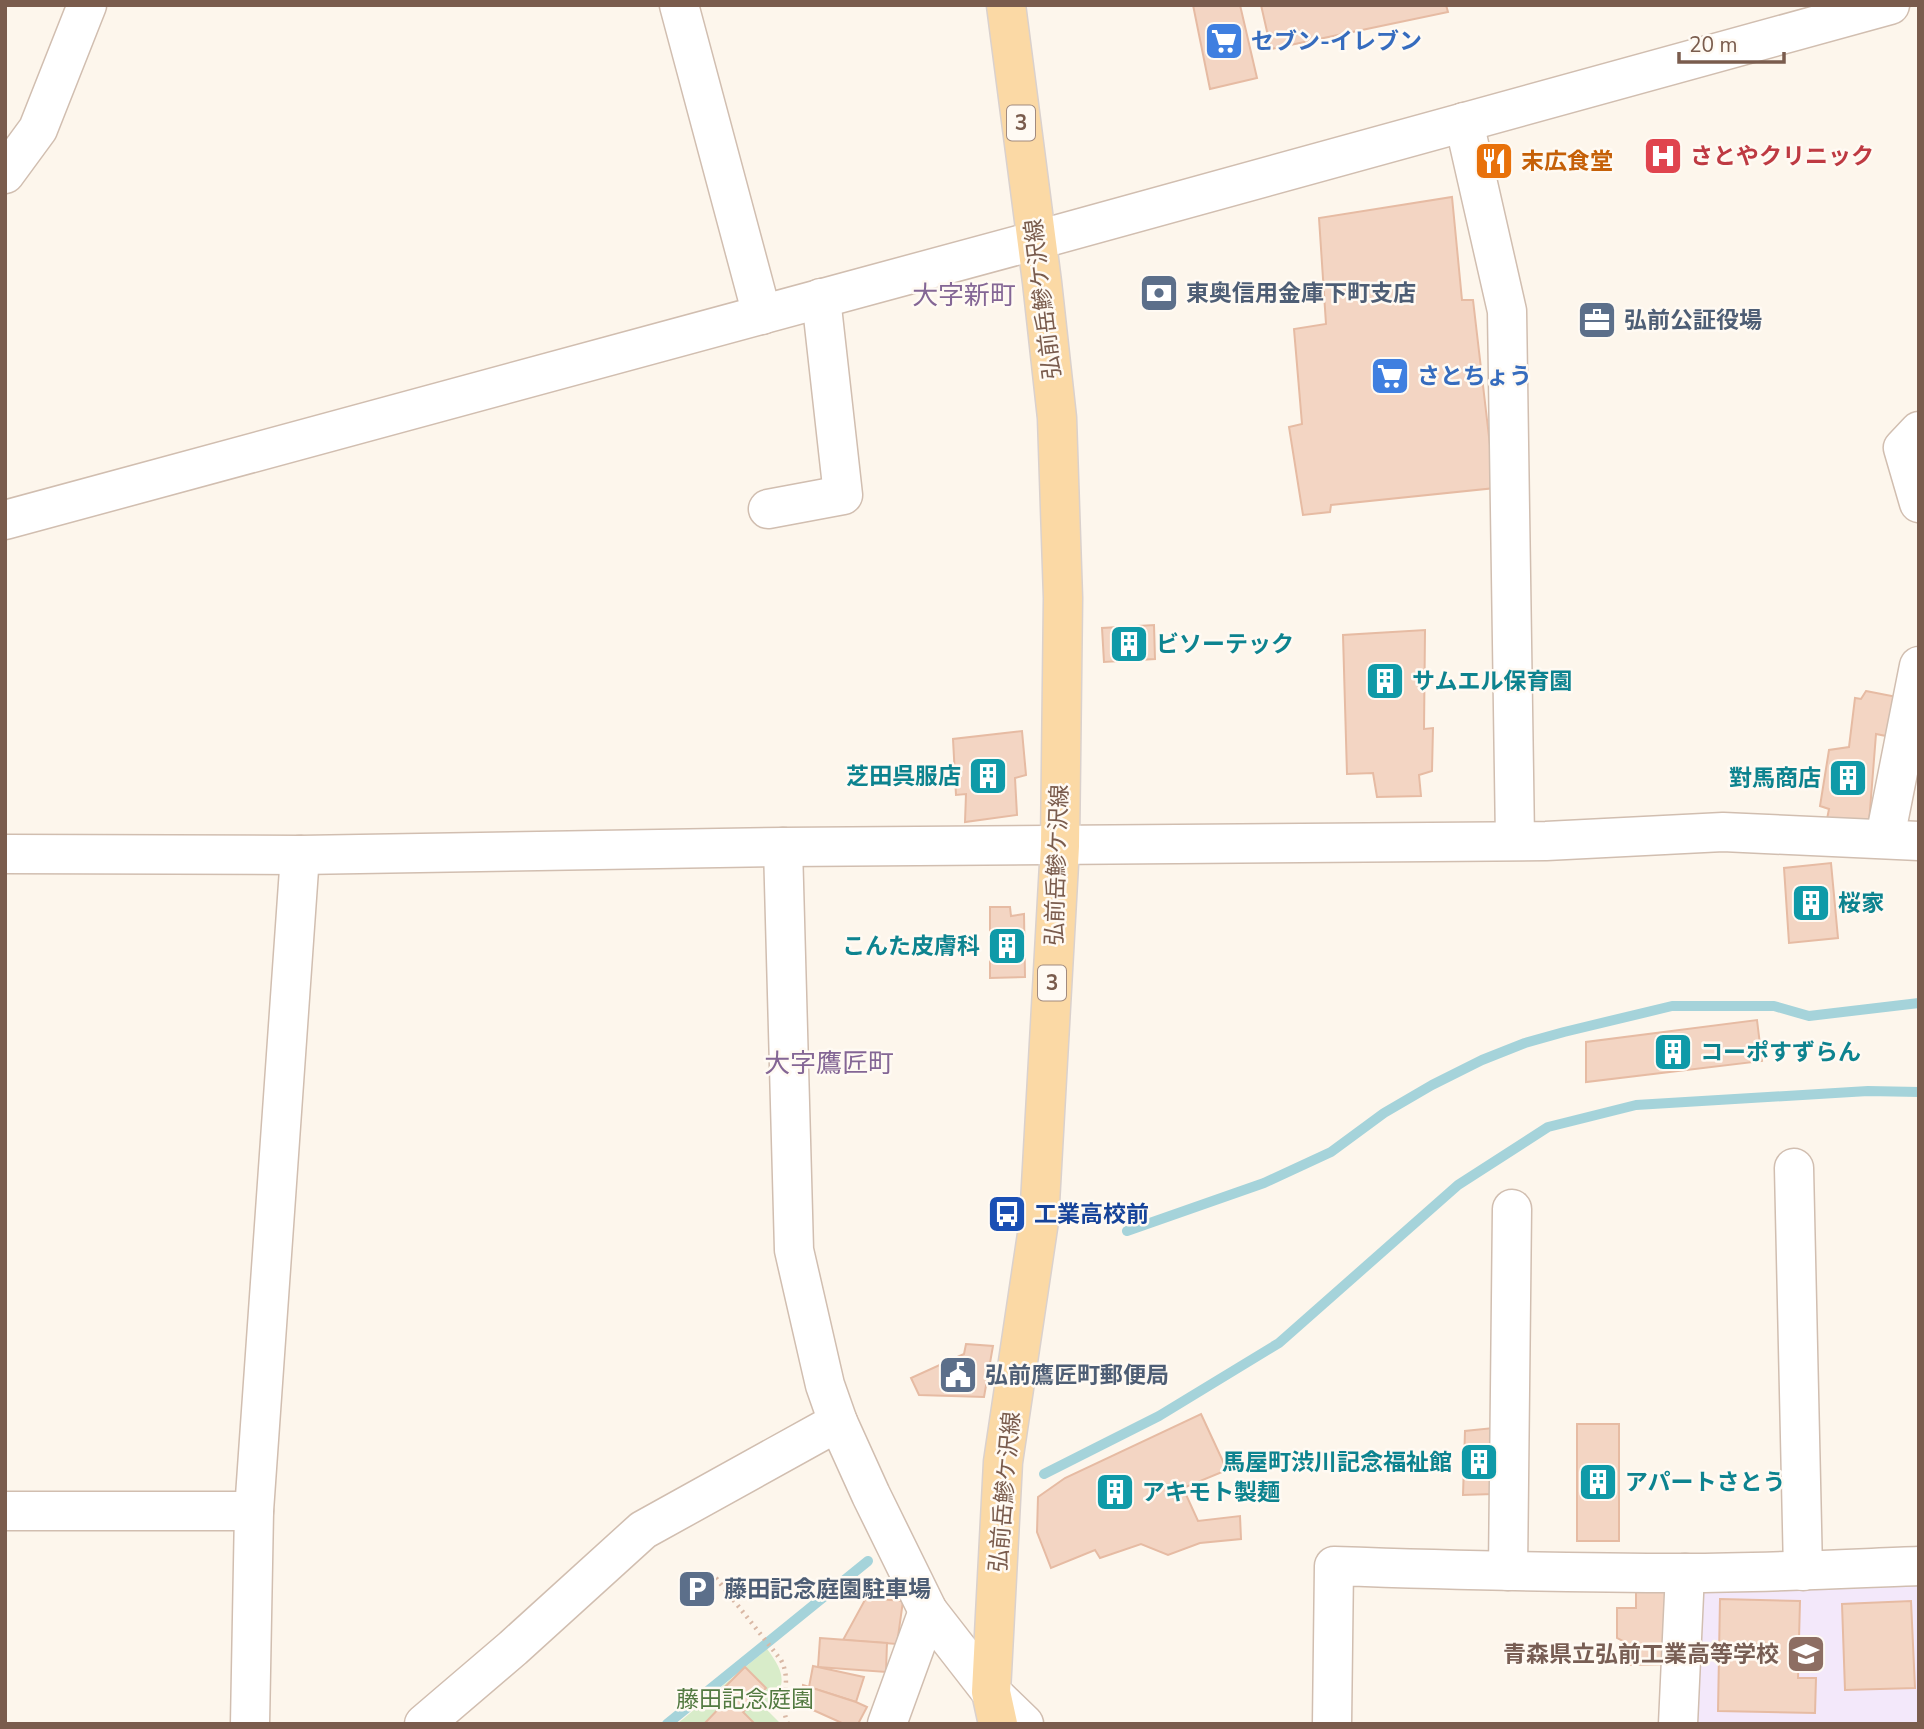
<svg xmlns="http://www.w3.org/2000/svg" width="1924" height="1729" font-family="'Nunito Sans','Noto Sans JP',sans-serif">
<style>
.education{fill:#f3e8fa}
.green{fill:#d8ecc9}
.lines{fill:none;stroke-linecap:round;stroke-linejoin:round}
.stream{stroke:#a5d3da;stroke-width:10}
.building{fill:#f3d5c3;stroke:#e6bba3;stroke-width:2}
.minor-casing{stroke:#d1beb0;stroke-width:41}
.major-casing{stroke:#dad1cd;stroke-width:41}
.path{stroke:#d9b8a5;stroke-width:4.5;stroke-dasharray:2 5;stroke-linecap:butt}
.minor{stroke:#fff;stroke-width:38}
.major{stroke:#fbd9a5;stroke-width:38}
.labels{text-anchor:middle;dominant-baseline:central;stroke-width:5;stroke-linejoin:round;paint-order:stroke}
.shield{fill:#fffaf3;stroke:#a28b7f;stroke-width:2}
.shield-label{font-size:21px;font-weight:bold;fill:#7a5c4d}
.shop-label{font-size:23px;font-weight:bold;fill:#366cbe;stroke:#fffaf3;text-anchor:start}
.health-label{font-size:23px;font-weight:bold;fill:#be3a42;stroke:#fffaf3;text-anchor:start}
.food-label{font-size:23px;font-weight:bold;fill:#c56008;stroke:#fffaf3;text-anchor:start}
.service-label{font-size:23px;font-weight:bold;fill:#4e5e75;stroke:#fffaf3;text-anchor:start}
.street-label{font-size:23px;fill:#7a5c4d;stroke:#fffaf3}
.culture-label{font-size:23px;font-weight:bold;fill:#0d838f;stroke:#fffaf3;text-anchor:start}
.transit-label{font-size:23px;font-weight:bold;fill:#164399;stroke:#fffaf3;text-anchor:start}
.education-label{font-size:23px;font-weight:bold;fill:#785e54;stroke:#fffaf3;text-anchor:end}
.park-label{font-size:23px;fill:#537a41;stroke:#fffaf3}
.quarter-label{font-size:26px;fill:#846695;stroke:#fffaf3}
</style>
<rect width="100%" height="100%" fill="#fdf6ec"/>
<path class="education" d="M 1919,1583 L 1919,1724 L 1686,1724 L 1698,1585 Z"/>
<path class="green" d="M 767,1649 C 786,1674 787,1685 767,1710 L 781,1724 L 677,1724 Z"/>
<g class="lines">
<g class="stream">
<path d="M 1127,1231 L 1264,1183 L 1331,1152 L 1384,1113 L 1432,1085 L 1482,1060 L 1525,1043 L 1564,1032 L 1672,1006 L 1774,1006 L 1809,1016 L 1919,1003"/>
<path d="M 1044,1474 L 1159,1416 L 1279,1343 L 1458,1185 L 1548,1127 L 1636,1105 L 1868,1091 L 1919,1092"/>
<path d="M 667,1724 L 868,1561"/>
</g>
</g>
<g class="building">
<path d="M 1193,5 L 1240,5 L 1257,78 L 1210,89 Z"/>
<path d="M 1261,5 L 1446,5 L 1448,12 L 1271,49 Z"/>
<path d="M 1452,197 L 1462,300 L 1473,300 L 1495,488 L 1331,505 L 1330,512 L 1303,515 L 1289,427 L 1302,424 L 1294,329 L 1326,324 L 1319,218 Z"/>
<path d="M 1154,625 L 1155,659 L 1104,662 L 1102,628 Z"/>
<path d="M 1425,630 L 1424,729 L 1433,728 L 1432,771 L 1419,775 L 1421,796 L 1377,797 L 1373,773 L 1347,774 L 1343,635 Z"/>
<path d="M 1866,691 L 1902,698 L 1891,737 L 1876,734 L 1869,823 L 1827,819 L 1829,809 L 1820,806 L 1829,750 L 1849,747 L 1855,698 L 1861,699 Z"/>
<path d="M 1022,731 L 1026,775 L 1015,778 L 1017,815 L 965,822 L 966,794 L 956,795 L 953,739 Z"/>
<path d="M 1831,863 L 1838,938 L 1789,943 L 1784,868 Z"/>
<path d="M 990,907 L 1010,907 L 1011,916 L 1024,914 L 1025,977 L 990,978 Z"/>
<path d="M 1757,1020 L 1762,1061 L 1586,1082 L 1586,1042 Z"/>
<path d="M 966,1344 L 993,1346 L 984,1397 L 919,1395 L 911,1378 L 964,1354 Z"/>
<path d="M 1201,1414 L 1227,1470 L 1183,1488 L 1198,1521 L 1240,1516 L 1241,1539 L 1200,1543 L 1168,1555 L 1141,1544 L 1100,1558 L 1095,1550 L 1051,1568 L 1037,1532 L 1038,1497 L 1065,1478 Z"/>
<rect x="1577" y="1424" width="42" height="117"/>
<path d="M 1493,1428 L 1493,1494 L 1463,1495 L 1465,1431 Z"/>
<path d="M 1636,1583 L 1670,1583 L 1676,1664 L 1623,1665 L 1623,1641 L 1617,1638 L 1617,1608 L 1636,1608 Z"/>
<path d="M 866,1598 L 903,1601 L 897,1644 L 843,1640 Z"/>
<path d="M 1720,1599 L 1800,1601 L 1798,1678 L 1816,1678 L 1815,1713 L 1718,1711 Z"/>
<path d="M 1911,1601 L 1915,1688 L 1845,1690 L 1842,1604 Z"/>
<path d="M 820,1638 L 887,1643 L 886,1672 L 818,1667 Z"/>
<path d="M 813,1666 L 864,1677 L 856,1702 L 809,1687 Z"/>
<path d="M 745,1667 L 766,1688 L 743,1712 L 755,1724 L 704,1724 L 726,1701 L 718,1694 Z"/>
<path d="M 803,1685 L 856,1702 L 867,1707 L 858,1724 L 844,1724 L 802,1705 Z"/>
</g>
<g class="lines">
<g class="minor-casing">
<g id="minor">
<path d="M 679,5 L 762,315"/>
<path d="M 1464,122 L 1507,311 L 1515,840"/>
<path d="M 5,174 L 38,129 L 87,5"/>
<path d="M 1919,431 L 1903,448 L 1919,503"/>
<path d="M 768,509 L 843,495 L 821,298"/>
<path d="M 5,520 L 1037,240 L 1890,5"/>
<path d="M 1885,838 L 1919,666"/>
<path d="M 783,847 L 794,1250 L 825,1385 L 838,1422 L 871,1495 L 928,1611 L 991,1692 L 1024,1724"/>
<path d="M 5,854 L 300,855 L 783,847 L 1546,841 L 1723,832 L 1919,841"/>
<path d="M 1794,1168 L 1803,1571"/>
<path d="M 5,1511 L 254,1511"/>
<path d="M 1508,1571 L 1512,1209"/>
<path d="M 250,1724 L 254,1511 L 300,855"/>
<path d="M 424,1724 L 513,1648 L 643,1530 L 838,1422"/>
<path d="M 887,1724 L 928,1611"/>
<path d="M 1332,1724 L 1334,1566 C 1451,1570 1568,1573 1685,1573 C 1763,1573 1841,1569 1919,1566"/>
<path d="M 1678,1724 L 1685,1573"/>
</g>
</g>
<g class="major-casing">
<path id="major" d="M 998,1724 L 991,1692 L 1003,1462 L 1039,1221 L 1060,846 L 1063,598 L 1057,418 L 1042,282 L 1006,5"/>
</g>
<path class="path" d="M 716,1578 L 781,1660 C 793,1683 778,1702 788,1724"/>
<use href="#minor" class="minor"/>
<use href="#major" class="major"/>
</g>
<defs>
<g id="supermarket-square" transform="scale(2.0125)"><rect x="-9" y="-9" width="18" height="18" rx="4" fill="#3f7fe0" stroke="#fffaf3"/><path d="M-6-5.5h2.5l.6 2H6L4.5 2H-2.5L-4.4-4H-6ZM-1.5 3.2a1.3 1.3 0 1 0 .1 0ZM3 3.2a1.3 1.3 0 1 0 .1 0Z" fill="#fff"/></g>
<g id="hospital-square" transform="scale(2.0125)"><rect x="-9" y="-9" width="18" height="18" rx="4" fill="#e0444e" stroke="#fffaf3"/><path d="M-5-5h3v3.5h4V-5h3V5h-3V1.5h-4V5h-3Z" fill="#fff"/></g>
<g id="restaurant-square" transform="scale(2.0125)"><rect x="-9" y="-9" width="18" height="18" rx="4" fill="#e8710a" stroke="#fffaf3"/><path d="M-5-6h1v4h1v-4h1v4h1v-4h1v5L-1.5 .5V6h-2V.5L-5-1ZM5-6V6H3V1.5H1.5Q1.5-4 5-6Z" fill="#fff"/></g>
<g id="bank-square" transform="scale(2.0125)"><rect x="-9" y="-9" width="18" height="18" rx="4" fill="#5c6f8a" stroke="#fffaf3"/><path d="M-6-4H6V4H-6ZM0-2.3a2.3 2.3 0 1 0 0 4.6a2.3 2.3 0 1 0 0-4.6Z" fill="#fff"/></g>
<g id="office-square" transform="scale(2.0125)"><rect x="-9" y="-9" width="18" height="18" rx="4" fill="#5c6f8a" stroke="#fffaf3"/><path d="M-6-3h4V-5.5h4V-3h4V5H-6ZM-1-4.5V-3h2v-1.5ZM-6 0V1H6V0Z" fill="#fff"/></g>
<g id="building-square" transform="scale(2.0125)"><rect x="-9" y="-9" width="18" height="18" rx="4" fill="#0f9aa8" stroke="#fffaf3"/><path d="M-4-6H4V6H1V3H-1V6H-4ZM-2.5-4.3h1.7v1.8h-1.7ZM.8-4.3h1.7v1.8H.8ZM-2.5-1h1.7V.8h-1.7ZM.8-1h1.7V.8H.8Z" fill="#fff"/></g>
<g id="bus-square" transform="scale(2.0125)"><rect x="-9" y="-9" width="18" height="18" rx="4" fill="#1a4fb4" stroke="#fffaf3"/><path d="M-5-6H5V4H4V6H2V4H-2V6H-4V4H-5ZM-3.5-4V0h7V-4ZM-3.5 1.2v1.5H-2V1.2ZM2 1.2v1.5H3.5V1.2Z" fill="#fff"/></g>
<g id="civic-square" transform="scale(2.0125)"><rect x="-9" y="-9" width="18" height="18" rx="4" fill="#5c6f8a" stroke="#fffaf3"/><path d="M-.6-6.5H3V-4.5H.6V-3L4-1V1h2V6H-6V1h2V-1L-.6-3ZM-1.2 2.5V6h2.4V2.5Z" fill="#fff"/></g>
<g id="parking-square" transform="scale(2.0125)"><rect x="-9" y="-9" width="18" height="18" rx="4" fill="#5c6f8a" stroke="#fffaf3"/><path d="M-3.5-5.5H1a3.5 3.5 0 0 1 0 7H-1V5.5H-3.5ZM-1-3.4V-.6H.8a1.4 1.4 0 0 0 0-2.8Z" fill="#fff"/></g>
<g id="school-square" transform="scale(2.0125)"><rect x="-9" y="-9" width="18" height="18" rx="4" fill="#8d6e63" stroke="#fffaf3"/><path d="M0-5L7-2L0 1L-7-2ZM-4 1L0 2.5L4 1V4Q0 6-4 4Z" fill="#fff"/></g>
</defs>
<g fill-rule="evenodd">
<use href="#supermarket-square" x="1224" y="41"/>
<use href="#hospital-square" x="1663" y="156"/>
<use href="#restaurant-square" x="1494" y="161"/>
<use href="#bank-square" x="1159" y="293"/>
<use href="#office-square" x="1597" y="320"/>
<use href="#supermarket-square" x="1390" y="376"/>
<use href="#building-square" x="1129" y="644"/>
<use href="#building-square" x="1385" y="681"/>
<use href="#building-square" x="988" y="776"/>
<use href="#building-square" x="1848" y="778"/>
<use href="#building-square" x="1811" y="903"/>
<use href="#building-square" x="1007" y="946"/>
<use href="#building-square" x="1673" y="1052"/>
<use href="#bus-square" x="1007" y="1214"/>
<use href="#civic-square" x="958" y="1375"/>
<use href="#building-square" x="1479" y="1462"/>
<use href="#building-square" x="1598" y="1482"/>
<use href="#building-square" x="1115" y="1492"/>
<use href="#parking-square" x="697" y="1589"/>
<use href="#school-square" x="1806" y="1654"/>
</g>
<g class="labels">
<g class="shield">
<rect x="1007" y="105.5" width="28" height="35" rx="5"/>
<rect x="1038" y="965.5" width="28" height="35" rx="5"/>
</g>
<g class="shield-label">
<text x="1021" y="123">3</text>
<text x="1052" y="983">3</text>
</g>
<g class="shop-label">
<text x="1251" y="41">セブン-イレブン</text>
<text x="1417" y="376">さとちょう</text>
</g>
<g class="health-label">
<text x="1690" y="156">さとやクリニック</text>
</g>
<g class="food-label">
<text x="1521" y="161">末広食堂</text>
</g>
<g class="service-label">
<text x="1186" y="293">東奥信用金庫下町支店</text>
<text x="1624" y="320">弘前公証役場</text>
<text x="985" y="1375">弘前鷹匠町郵便局</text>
<text x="724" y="1589">藤田記念庭園駐車場</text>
</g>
<g class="street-label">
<text transform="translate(1043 299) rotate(-97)">弘前岳鰺ケ沢線</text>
<text transform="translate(1057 865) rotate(-88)">弘前岳鰺ケ沢線</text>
<text transform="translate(1005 1492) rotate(-85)">弘前岳鰺ケ沢線</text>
</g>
<g class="culture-label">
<text x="1156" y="644">ビソーテック</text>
<text x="1412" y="681">サムエル保育園</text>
<text x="961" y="776" text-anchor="end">芝田呉服店</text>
<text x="1821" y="778" text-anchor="end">對馬商店</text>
<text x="1838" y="903">桜家</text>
<text x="980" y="946" text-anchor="end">こんた皮膚科</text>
<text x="1700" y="1052">コーポすずらん</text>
<text x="1452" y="1462" text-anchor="end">馬屋町渋川記念福祉館</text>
<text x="1625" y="1482">アパートさとう</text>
<text x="1142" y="1492">アキモト製麺</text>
</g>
<g class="transit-label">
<text x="1034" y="1214">工業高校前</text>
</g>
<g class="education-label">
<text x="1779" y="1654">青森県立弘前工業高等学校</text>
</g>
<g class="park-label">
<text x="745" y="1699">藤田記念庭園</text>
</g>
<g class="quarter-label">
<text x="964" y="295">大字新町</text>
<text x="829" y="1063">大字鷹匠町</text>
</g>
</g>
<rect width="1924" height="1729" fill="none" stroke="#7a5c4d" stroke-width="14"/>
<path d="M1679 52v10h105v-10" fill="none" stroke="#7a5c4d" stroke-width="3.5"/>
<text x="1689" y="52" font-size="21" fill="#7a5c4d" stroke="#fffaf3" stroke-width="5" paint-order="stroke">20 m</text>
</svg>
